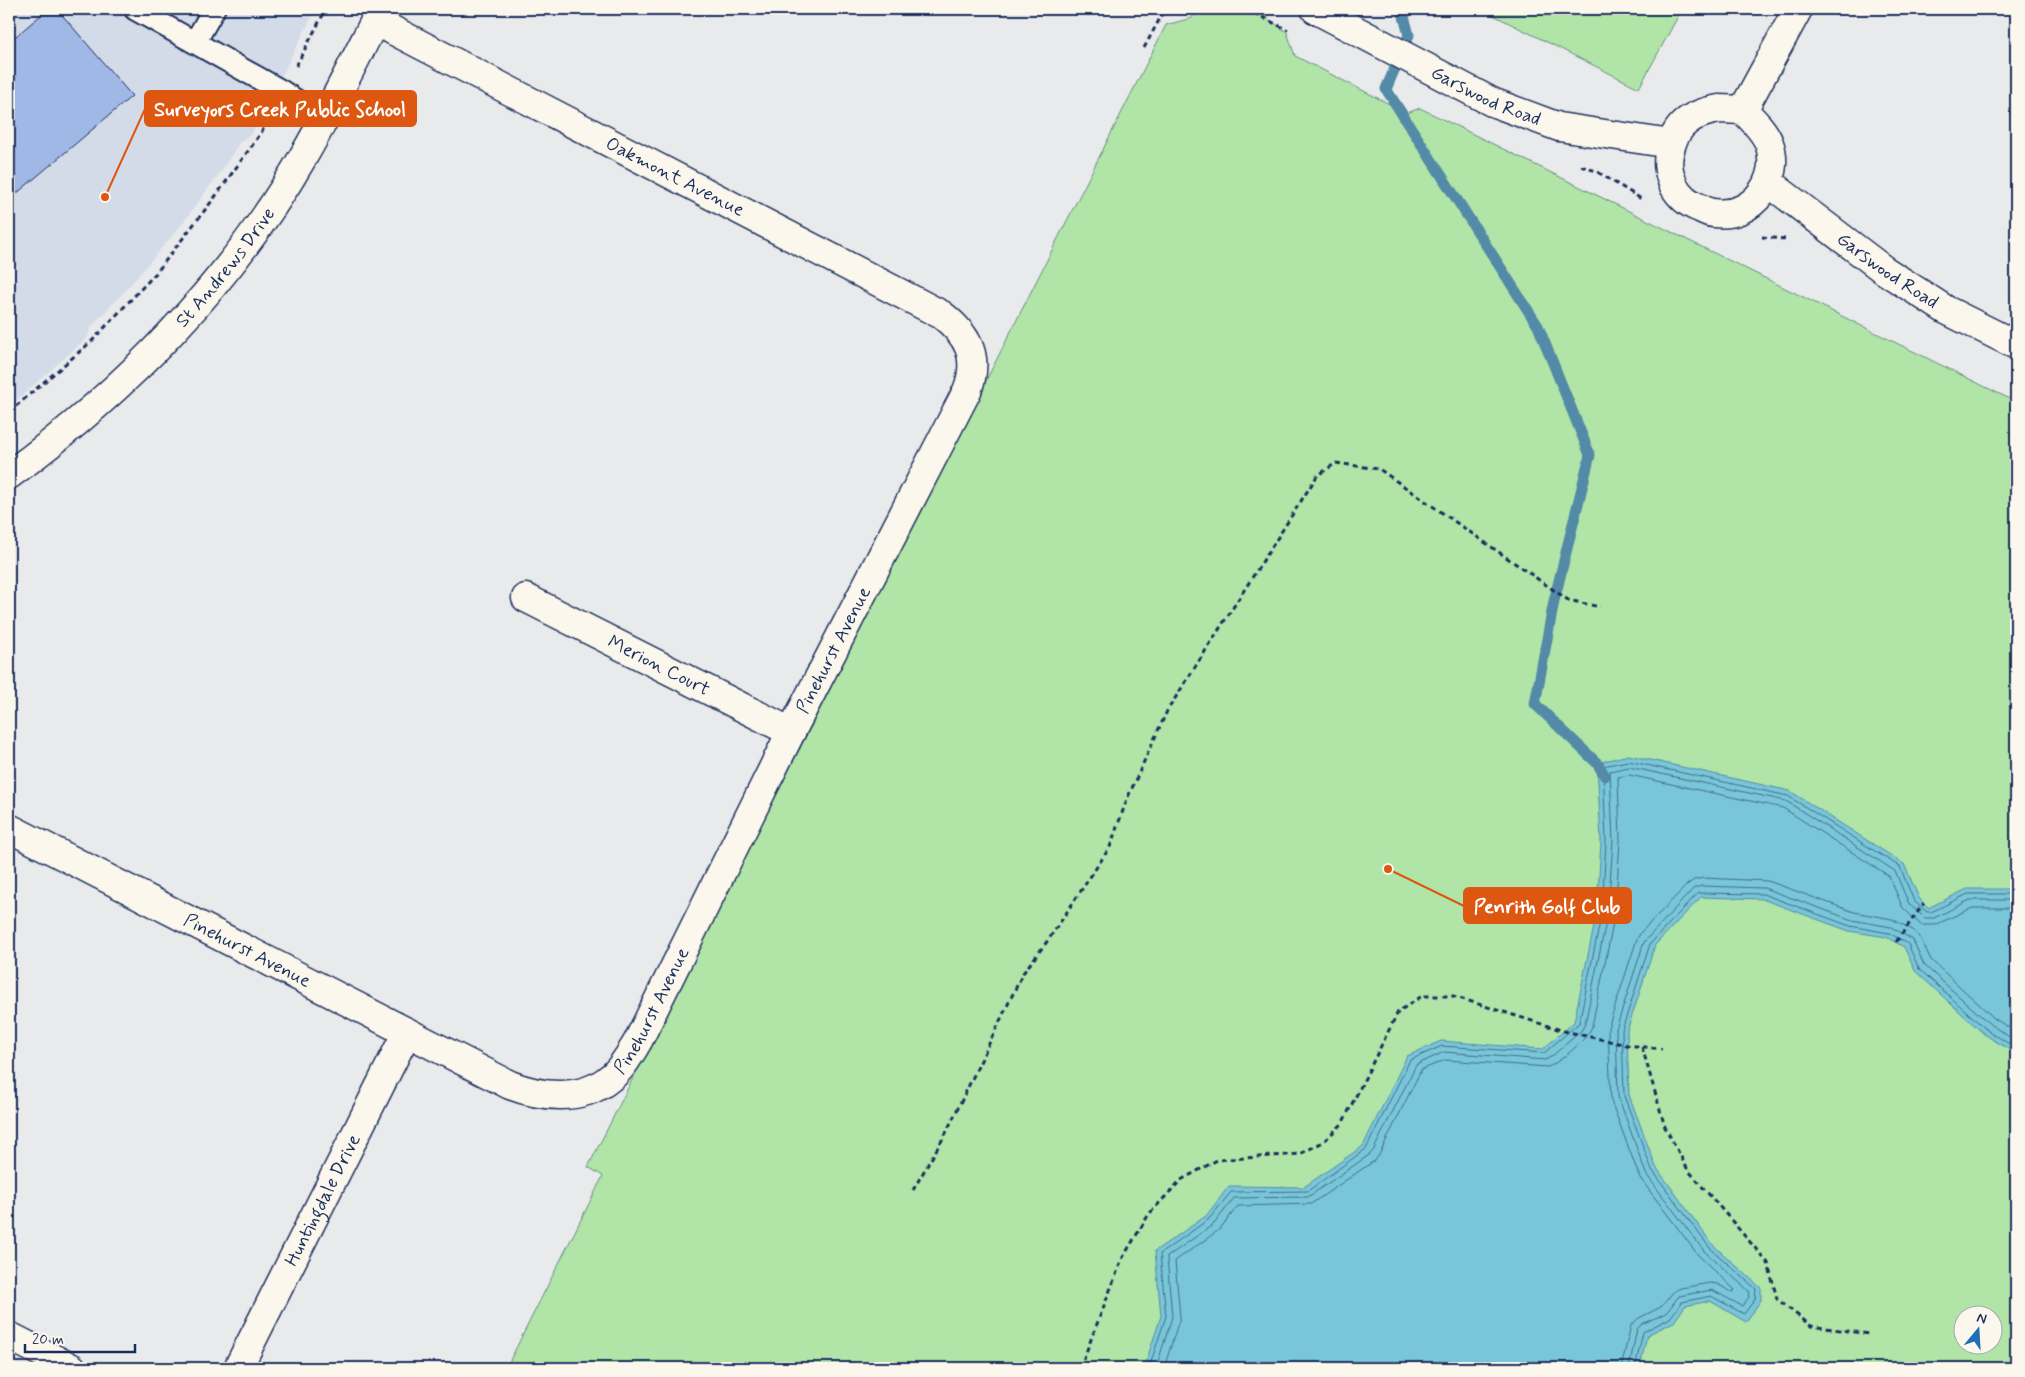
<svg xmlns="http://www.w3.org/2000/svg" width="2025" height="1377" font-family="Mynerve,sans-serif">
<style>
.built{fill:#d3dbe9}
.green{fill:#b0e5a7;stroke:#668a82;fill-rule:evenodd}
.water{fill:#79c6d8;stroke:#538aa7}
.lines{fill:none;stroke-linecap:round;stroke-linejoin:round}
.shore{stroke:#416b8f;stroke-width:1}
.stream{stroke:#538aa7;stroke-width:11}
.building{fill:#a0b8e5;stroke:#1b2f5e}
.service-casing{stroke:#1b2f5e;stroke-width:25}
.minor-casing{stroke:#1b2f5e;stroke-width:31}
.tertiary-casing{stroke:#1b2f5e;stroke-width:31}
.path{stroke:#1b2f5e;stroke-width:3;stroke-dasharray:5 4;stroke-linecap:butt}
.service{stroke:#fbf7ec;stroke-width:21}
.minor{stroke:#fbf7ec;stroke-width:28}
.tertiary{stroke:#fbf7ec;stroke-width:28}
.labels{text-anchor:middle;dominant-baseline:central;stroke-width:4.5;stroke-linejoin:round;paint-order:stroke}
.street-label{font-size:19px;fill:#1b2f5e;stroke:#fbf7ec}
.leader{fill:none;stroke:#de5710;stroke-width:2}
.callout-dot{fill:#de5710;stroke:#fbf7ec;stroke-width:2}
.callout{fill:#de5710;stroke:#de5710;stroke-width:2}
.callout-label{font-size:20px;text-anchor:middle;font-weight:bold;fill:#fff}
</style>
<rect width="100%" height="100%" fill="#e9eaeb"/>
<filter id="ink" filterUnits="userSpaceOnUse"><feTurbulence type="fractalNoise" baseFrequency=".02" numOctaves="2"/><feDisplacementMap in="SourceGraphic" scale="10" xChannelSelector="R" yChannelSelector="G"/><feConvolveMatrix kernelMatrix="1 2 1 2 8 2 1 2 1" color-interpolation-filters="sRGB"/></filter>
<g filter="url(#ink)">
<path class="built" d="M 9,9 L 316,9 L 252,133 L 239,143 L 222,170 L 182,224 L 132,283 L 92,326 L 87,338 L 9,407 Z"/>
<g class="green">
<path d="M 1197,9 L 1202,9 L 1212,14 L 1232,9 L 1254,9 L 1287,32 L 1295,56 L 1407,113 L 1420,108 L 2016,402 L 2016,1368 L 506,1368 L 603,1176 L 588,1167 L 1166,25 L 1192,18 ZM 1962,1314 L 1992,1314 L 1992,1344 L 1962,1344 Z"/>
<path d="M 1481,9 L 1682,9 L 1639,88 Z"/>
</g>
<path class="water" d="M 1628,755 L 1790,791 L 1904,864 L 1919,898 L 1928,908 L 1967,889 L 2016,889 L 2016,1054 L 1984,1034 L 1915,971 L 1904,947 L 1886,937 L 1849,931 L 1762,899 L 1701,897 L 1655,945 L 1627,1031 L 1629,1095 L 1656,1167 L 1712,1244 L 1761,1288 L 1761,1300 L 1746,1322 L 1710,1301 L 1685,1306 L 1674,1322 L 1647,1335 L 1640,1368 L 1144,1368 L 1161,1316 L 1155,1251 L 1206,1216 L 1229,1186 L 1304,1187 L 1363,1146 L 1407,1056 L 1441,1041 L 1543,1049 L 1574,1022 L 1597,912 L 1601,841 L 1597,763 Z"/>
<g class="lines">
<g class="shore">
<path d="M 1149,1368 L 1166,1316 L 1160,1254 L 1209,1219 L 1231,1192 L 1308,1191 L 1366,1149 L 1410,1060 L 1442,1046 L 1544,1053 L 1579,1023 L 1602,912 L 1606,841 L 1603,766 L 1628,761 L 1788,796 L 1900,867 L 1914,901 L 1927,912 L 1931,912 L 1968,894 L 2016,894"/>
<path d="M 1156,1368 L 1172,1317 L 1167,1257 L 1214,1224 L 1234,1198 L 1308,1197 L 1369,1155 L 1373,1151 L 1416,1065 L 1444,1052 L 1545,1060 L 1551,1057 L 1581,1031 L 1585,1024 L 1608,912 L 1613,841 L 1610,771 L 1629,767 L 1786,801 L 1895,871 L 1909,904 L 1925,918 L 1934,918 L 1970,900 L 2016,900"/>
<path d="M 1164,1368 L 1180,1317 L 1175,1261 L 1219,1230 L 1238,1206 L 1311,1204 L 1374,1161 L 1379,1155 L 1421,1070 L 1445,1060 L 1548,1067 C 1560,1062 1589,1038 1592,1026 L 1615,914 L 1620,841 L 1618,777 L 1629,775 L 1783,808 L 1889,876 L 1903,908 L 1921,925 L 1935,925 L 1972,908 L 2016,908"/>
<path d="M 1621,1368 L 1631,1325 L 1639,1318 L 1661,1307 L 1674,1291 L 1681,1288 L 1710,1283 L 1717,1284 L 1732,1292 L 1735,1290 L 1698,1255 L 1640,1178 L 1611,1101 L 1608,1028 L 1637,939 L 1641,932 L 1688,884 L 1694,880 L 1703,878 L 1768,881 L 1854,912 L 1892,919 L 1913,930 L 1920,937 L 1931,960 L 1995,1019 L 2016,1032"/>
<path d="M 1629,1368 L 1637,1329 L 1642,1324 L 1666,1313 L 1679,1296 L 1712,1290 L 1742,1306 L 1750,1296 L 1749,1291 L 1704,1251 L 1646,1174 L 1618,1096 L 1616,1029 L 1644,942 L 1694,888 L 1702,886 L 1764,888 L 1852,920 L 1891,927 L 1913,940 L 1924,965 L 1991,1025 L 2016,1041"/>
<path d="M 1635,1368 L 1643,1332 L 1670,1318 L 1682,1302 L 1711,1296 L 1744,1314 L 1755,1299 L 1756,1289 L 1709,1247 L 1652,1170 L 1624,1096 L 1622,1030 L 1650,944 L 1698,893 L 1763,894 L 1850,926 L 1889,933 L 1908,944 L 1919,969 L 1987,1030 L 2016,1048"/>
</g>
<path class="stream" d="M 1402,9 L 1409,35 L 1386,89 L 1538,326 L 1590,455 L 1554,601 L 1535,704 L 1597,763 L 1605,776"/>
</g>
<path class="building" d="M 48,9 L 57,9 L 132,96 L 9,200 L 9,42 Z"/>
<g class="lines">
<g class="service-casing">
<g id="service">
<path d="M 135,9 L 283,92 L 324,118"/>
<path d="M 195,42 L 214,9"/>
</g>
</g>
<g class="minor-casing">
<g id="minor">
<path d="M 1743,110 L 1798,9"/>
<path id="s1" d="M 526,598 L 791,732"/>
<path id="s2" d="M 9,828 L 510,1085 C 541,1097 582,1102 610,1078 C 622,1069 630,1054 638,1041 L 791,732 L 967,391 C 980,358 969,336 942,315 L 375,21"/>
<path d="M 9,1336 L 72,1368"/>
<path id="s3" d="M 238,1368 L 407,1032"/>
</g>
</g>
<g class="tertiary-casing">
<g id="tertiary">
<path id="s4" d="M 1315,9 L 1492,102 L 1559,127 L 1671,144"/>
<path d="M 1719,109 L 1743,110 C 1752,119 1764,130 1769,143 C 1782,178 1753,219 1714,213 C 1709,213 1704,210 1700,208 C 1689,204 1680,197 1674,186 C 1668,172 1666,161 1671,146 C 1678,121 1696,113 1719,109 Z"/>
<path id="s5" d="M 1768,182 L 1884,270 L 1946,310 L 2016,345"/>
<path id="s6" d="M 9,475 C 126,390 231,282 303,157 C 331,109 356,58 381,9"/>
</g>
</g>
<g class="path">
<path d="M 1246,9 L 1288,30"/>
<path d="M 1144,48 L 1165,9"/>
<path d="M 296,66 L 326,9"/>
<path d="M 1581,166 L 1596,171 L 1643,200"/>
<path d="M 1762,237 L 1786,239"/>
<path d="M 9,412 L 92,341 L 156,273 L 215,197 L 261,133 L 269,118"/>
<path d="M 1896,942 L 1924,903"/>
<path d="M 1642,1047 L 1665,1127 L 1688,1170 L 1768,1263 L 1777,1299 L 1811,1326 L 1869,1334"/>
<path d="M 913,1190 L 945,1135 L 1023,973 L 1049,939 L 1110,847 L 1127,799 L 1167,711 L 1317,476 L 1336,463 L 1379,469 L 1568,600 L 1600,607"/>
<path d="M 1080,1368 L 1122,1259 L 1149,1214 L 1181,1180 L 1217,1160 L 1300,1154 L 1323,1142 L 1342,1124 L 1398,1012 L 1422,996 L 1453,996 L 1564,1031 L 1627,1045 L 1662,1049"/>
</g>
<use href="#service" class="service"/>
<use href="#minor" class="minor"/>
<use href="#tertiary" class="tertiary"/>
</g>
</g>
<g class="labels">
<g class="street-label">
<text stroke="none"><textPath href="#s4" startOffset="192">Garswood Road</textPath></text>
<text transform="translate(675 177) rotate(27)">Oakmont Avenue</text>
<text stroke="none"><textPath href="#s6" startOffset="301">St Andrews Drive</textPath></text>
<text stroke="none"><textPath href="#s5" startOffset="149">Garswood Road</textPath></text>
<text stroke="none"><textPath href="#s2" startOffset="1152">Pinehurst Avenue</textPath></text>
<text stroke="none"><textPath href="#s1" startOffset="149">Merion Court</textPath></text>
<text stroke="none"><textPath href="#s2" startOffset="268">Pinehurst Avenue</textPath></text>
<text stroke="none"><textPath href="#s2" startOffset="748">Pinehurst Avenue</textPath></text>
<text stroke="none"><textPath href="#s3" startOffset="188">Huntingdale Drive</textPath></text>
</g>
</g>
<path class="leader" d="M105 197L145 109M1388 869L1464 906"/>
<g class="callout-dot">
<circle cx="105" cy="197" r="5"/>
<circle cx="1388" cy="869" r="5"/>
</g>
<g class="callout">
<rect x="145" y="91" width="271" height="35" rx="5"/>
<rect x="1464" y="888" width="167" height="35" rx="5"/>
</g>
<g class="callout-label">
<text x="280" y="116">Surveyors Creek Public School</text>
<text x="1547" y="913">Penrith Golf Club</text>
</g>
<rect width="2025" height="1377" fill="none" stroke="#fbf7ec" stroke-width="30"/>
<rect x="15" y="15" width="1995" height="1347" fill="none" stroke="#1b2f5e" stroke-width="2" filter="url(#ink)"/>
<g transform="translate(1978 1330) rotate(18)"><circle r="24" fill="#fbf7ec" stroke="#a1a7b3"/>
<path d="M0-4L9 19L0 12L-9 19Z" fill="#1f6fb2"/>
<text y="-8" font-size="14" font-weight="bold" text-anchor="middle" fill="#1b2f5e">N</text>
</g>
<path d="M25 1344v8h110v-8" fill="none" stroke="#1b2f5e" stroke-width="2.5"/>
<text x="32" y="1344" font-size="15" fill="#1b2f5e" stroke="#fbf7ec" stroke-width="4" paint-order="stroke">20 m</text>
</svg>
